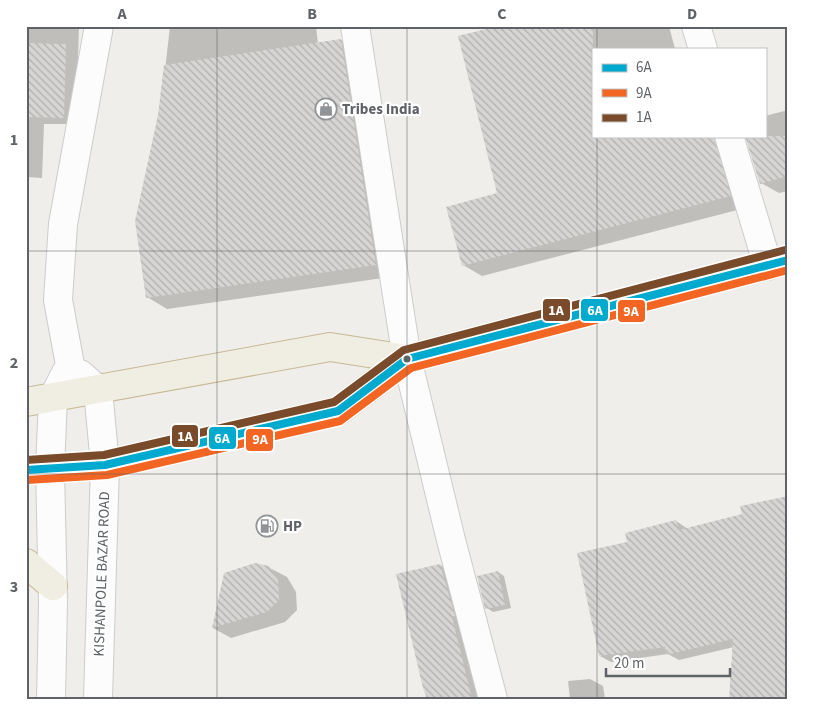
<svg xmlns="http://www.w3.org/2000/svg" width="814" height="725" font-family="'Source Sans 3',sans-serif">
<style>
.shadow{fill:#0003}
.building{fill:url(#building-back-hatch)}
.lines{fill:none;stroke-linecap:round;stroke-linejoin:round}
.minor-casing{stroke:#cbcccc;stroke-width:30}
.highway-casing{stroke:#c8b996;stroke-width:30}
.minor{stroke:#fdfcfc;stroke-width:28}
.highway{stroke:#f0ede3;stroke-width:28}
.bus-1-casing{stroke:#fff;stroke-width:11}
.bus-2-casing{stroke:#fff;stroke-width:11}
.bus-3-casing{stroke:#fff;stroke-width:11}
.bus-1{stroke:#00a9ce;stroke-width:8}
.bus-2{stroke:#f26522;stroke-width:8}
.bus-3{stroke:#7a4b2a;stroke-width:8}
.grid{fill:none;stroke:#5f6368;stroke-width:1;stroke-opacity:0.55}
.bus-dot{fill:#5f6368;stroke:#fff;stroke-width:2}
.labels{text-anchor:middle;dominant-baseline:central;stroke-width:4.5;stroke-linejoin:round;paint-order:stroke}
.poi-label{font-size:15px;font-weight:bold;fill:#5f6368;stroke:#fff;text-anchor:start}
.street-label{font-size:15px;fill:#5f6368;stroke:#fff}
.line-badge{stroke:#fff;stroke-width:2}
.badge-label{font-size:14px;text-anchor:middle;font-weight:bold;fill:#fff}
.neatline{fill:none;stroke:#5f6368;stroke-width:2}
.grid-label{font-size:16px;text-anchor:middle;font-weight:bold;fill:#5f6368}
</style>
<defs>
<pattern id="building-back-hatch" width="6" height="6" patternUnits="userSpaceOnUse" patternTransform="scale(1.25)"><rect width="6" height="6" fill="#d6d5d3"/><path d="M-1 5l2 2M0 0l6 6M5-1l2 2" fill="none" stroke="#b1b0af"/></pattern>
</defs>
<rect width="100%" height="100%" fill="#efeeea"/>
<g class="shadow">
<path d="M 26,26 L 79,26 L 76,124 L 44,124 L 42,178 L 26,177 Z"/>
<path d="M 170,26 L 316,26 L 318,44 L 341,40 L 362,52 L 397,276 L 167,309 L 147,297 L 160,115 Z"/>
<path d="M 504,26 L 669,26 L 675,49 L 593,49 L 593,136 L 714,138 L 733,150 L 749,207 L 482,276 L 463,265 L 499,194 Z"/>
<path d="M 788,110 L 788,191 L 779,193 L 761,183 L 765,116 Z"/>
<path d="M 743,515 L 734,647 L 679,660 L 668,654 L 611,662 L 600,656 L 629,543 L 676,521 L 688,529 Z"/>
<path d="M 440,565 L 452,573 L 483,699 L 427,699 L 424,688 Z"/>
<path d="M 268,567 L 287,577 L 296,592 L 297,610 L 285,622 L 231,638 L 213,628 L 225,574 Z"/>
<path d="M 498,572 L 504,576 L 511,608 L 493,612 L 487,608 Z"/>
<path d="M 590,679 L 603,686 L 605,699 L 570,699 L 568,681 Z"/>
</g>
<g class="building">
<path d="M 498,26 L 593,26 L 593,136 L 714,136 L 731,196 L 462,266 L 446,207 L 497,193 L 458,36 Z"/>
<path d="M 341,39 L 376,265 L 146,298 L 135,221 L 158,115 L 164,65 Z"/>
<path d="M 26,43 L 66,44 L 64,118 L 26,117 Z"/>
<path d="M 745,136 L 788,136 L 788,176 L 760,184 Z"/>
<path d="M 788,496 L 788,699 L 729,699 L 733,639 L 666,655 L 665,647 L 599,656 L 577,553 L 627,542 L 625,533 L 676,520 L 679,530 L 742,514 L 740,506 Z"/>
<path d="M 255,563 L 269,566 L 278,580 L 279,600 L 267,612 L 212,628 L 224,573 Z"/>
<path d="M 440,564 L 455,616 L 452,617 L 472,699 L 427,699 L 423,688 L 396,574 Z"/>
<path d="M 498,571 L 505,605 L 485,609 L 477,576 Z"/>
</g>
<g class="lines">
<g class="minor-casing">
<g id="minor">
<path d="M 355,26 L 407,359 L 451,540 L 493,699"/>
<path d="M 696,26 L 703,49"/>
<path d="M 729,136 L 768,266"/>
<path d="M 80,374 L 98,390 L 105,465 L 98,699"/>
<path d="M 51,699 L 53,603 L 50,470 L 53,398 L 70,365 L 58,300 L 63,224 L 99,26"/>
</g>
</g>
<g class="highway-casing">
<g id="highway">
<path d="M 26,402 L 330,347 L 407,359"/>
<path d="M 26,470 L 105,465 L 338,411 L 407,359 L 788,260"/>
<path d="M 26,563 L 53,586"/>
</g>
</g>
<use href="#minor" class="minor"/>
<use href="#highway" class="highway"/>
<g class="bus-1-casing">
<path id="bus-1" d="M 26,470 L 105,465 L 338,411 L 407,359 L 788,260"/>
</g>
<g class="bus-2-casing">
<path id="bus-2" d="M 27,480 L 107,475 L 340,421 L 411,368 L 788,270"/>
</g>
<g class="bus-3-casing">
<path id="bus-3" d="M 26,460 L 104,455 L 334,402 L 404,350 L 785,250"/>
</g>
<use href="#bus-1" class="bus-1"/>
<use href="#bus-2" class="bus-2"/>
<use href="#bus-3" class="bus-3"/>
</g>
<path class="grid" d="M 217,26 L 217,699M 407,26 L 407,699M 597,26 L 597,49M 597,136 L 597,699M 26,251 L 788,251M 26,474 L 788,474"/>
<defs>
<g id="shop-ring" transform="scale(1.125)"><circle r="9.5" fill="#fff" stroke="#919496" stroke-width="1.5"/><path d="M-5-2.5h2.3a2.7 3.5 0 0 1 5.4 0H5L5.5 6h-11ZM-1.5-2.5h3a1.5 2.3 0 0 0-3 0Z" fill="#919496"/></g>
<g id="fuel-ring" transform="scale(1.125)"><circle r="9.5" fill="#fff" stroke="#919496" stroke-width="1.5"/><path d="M-5.5-6h7V0h2V4h1.3V-2.5L3-4.5l.8-.8L6-3V5H2.5V1h-1V6h-7ZM-4.2-4.7v3.2H.2V-4.7Z" fill="#919496"/></g>
</defs>
<g fill-rule="evenodd">
<use href="#shop-ring" x="326" y="109"/>
<use href="#fuel-ring" x="267" y="526"/>
</g>
<circle class="bus-dot" cx="407" cy="359" r="4.5"/>
<g class="labels">
<g class="poi-label">
<text x="342" y="109">Tribes India</text>
<text x="283" y="526">HP</text>
</g>
<g class="street-label">
<text transform="translate(102 574) rotate(-88)">KISHANPOLE BAZAR ROAD</text>
</g>
</g>
<g class="line-badge">
<rect x="542" y="298" width="29" height="24" rx="5" fill="#7a4b2a"/>
<rect x="580" y="298" width="29" height="24" rx="5" fill="#00a9ce"/>
<rect x="617" y="299" width="29" height="24" rx="5" fill="#f26522"/>
<rect x="171" y="424" width="28" height="24" rx="5" fill="#7a4b2a"/>
<rect x="208" y="426" width="29" height="24" rx="5" fill="#00a9ce"/>
<rect x="245" y="428" width="29" height="24" rx="5" fill="#f26522"/>
</g>
<g class="badge-label">
<text x="556" y="315">1A</text>
<text x="595" y="315">6A</text>
<text x="631" y="316">9A</text>
<text x="185" y="441">1A</text>
<text x="222" y="443">6A</text>
<text x="260" y="444">9A</text>
</g>
<rect width="814" height="725" fill="none" stroke="#ffffff" stroke-width="55"/>
<rect x="592" y="48" width="175" height="90" fill="#ffffff" stroke="#bfc1c3"/>
<rect x="602" y="64" width="25" height="8" fill="#00a9ce" stroke="#bfc1c3"/>
<text x="636" y="72" font-size="15" fill="#5f6368">6A</text>
<rect x="602" y="89" width="25" height="8" fill="#f26522" stroke="#bfc1c3"/>
<text x="636" y="98" font-size="15" fill="#5f6368">9A</text>
<rect x="602" y="114" width="25" height="8" fill="#7a4b2a" stroke="#bfc1c3"/>
<text x="636" y="122" font-size="15" fill="#5f6368">1A</text>
<path d="M606 668v8h124v-8" fill="none" stroke="#5f6368" stroke-width="2.5"/>
<text x="614" y="668" font-size="15" fill="#5f6368" stroke="#ffffff" stroke-width="4" paint-order="stroke">20 m</text>
<rect x="28" y="28" width="758" height="670" class="neatline"/>
<g class="grid-label">
<text x="122" y="19">A</text>
<text x="312" y="19">B</text>
<text x="502" y="19">C</text>
<text x="692" y="19">D</text>
<text x="14" y="145">1</text>
<text x="14" y="368">2</text>
<text x="14" y="592">3</text>
</g>
</svg>
